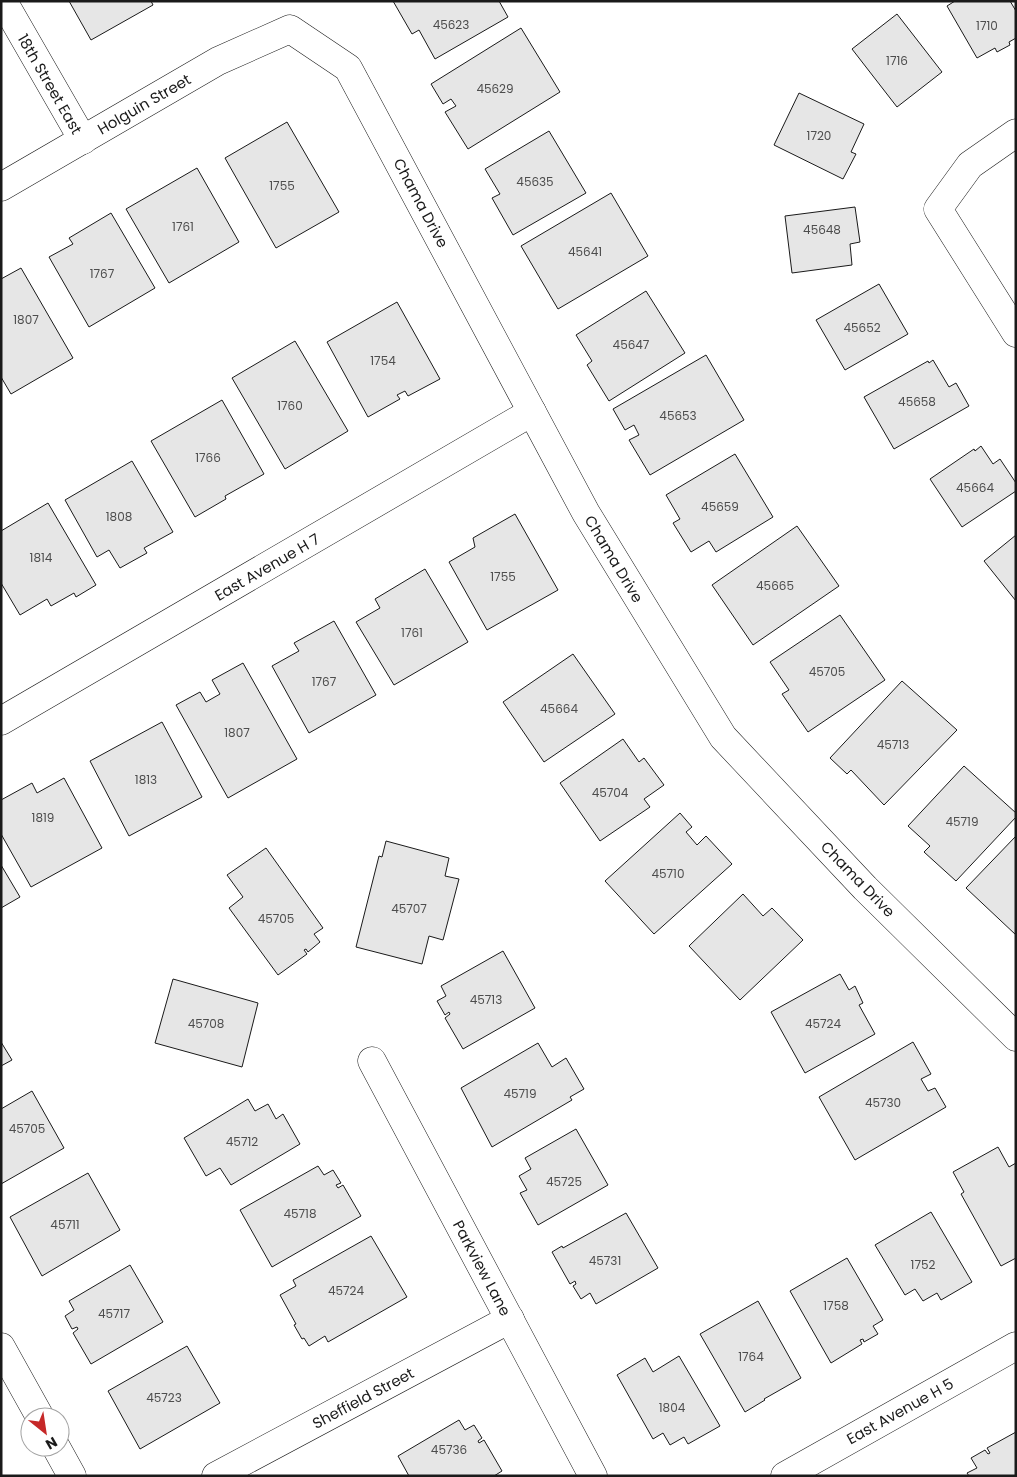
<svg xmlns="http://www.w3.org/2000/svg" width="1017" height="1477" font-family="Poppins,sans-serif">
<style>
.building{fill:#e6e6e6;stroke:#1a1a1a}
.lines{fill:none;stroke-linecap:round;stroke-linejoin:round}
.minor-casing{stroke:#1a1a1a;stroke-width:29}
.minor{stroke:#fff;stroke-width:28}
.labels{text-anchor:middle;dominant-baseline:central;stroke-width:4;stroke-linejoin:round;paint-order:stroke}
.number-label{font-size:12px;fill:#4d4d4d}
.street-label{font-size:15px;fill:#1a1a1a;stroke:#fff}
</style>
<rect width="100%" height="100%" fill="#fff"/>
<g class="building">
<path d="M 69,1 L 151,1 L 153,5 L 91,40 Z"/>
<path d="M 393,1 L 499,1 L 508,17 L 435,59 L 419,30 L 412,34 Z"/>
<path d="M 955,1 L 1010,1 L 1016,11 L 1016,38 L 1009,42 L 1010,45 L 997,52 L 995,48 L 977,58 L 947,6 Z"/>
<path d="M 897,14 L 942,72 L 897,107 L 852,49 Z"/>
<path d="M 521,28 L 560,92 L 468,149 L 445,112 L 456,106 L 451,99 L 443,104 L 431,84 Z"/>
<path d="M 799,93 L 864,124 L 851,152 L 856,154 L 843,179 L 774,145 Z"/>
<path d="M 287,122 L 339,212 L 276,248 L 225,158 Z"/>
<path d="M 549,131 L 586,193 L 513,235 L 492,198 L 500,194 L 485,169 Z"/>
<path d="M 197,168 L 239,242 L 169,283 L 126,209 Z"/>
<path d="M 611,193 L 648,256 L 558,309 L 521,246 Z"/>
<path d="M 855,207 L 860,242 L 850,244 L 852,265 L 792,273 L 785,216 Z"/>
<path d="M 111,213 L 155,288 L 89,327 L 49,257 L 73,244 L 69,238 Z"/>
<path d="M 21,268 L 73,358 L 11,394 L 1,377 L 1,279 Z"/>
<path d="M 879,284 L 908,334 L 845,370 L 816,320 Z"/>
<path d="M 646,291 L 685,353 L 609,401 L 587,365 L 592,361 L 576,335 Z"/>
<path d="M 397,302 L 440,379 L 408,396 L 405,391 L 397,395 L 400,399 L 368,417 L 327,342 Z"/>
<path d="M 295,341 L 348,431 L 285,469 L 232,378 Z"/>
<path d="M 706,355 L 744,420 L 650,475 L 629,440 L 639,435 L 634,425 L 625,430 L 613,409 Z"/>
<path d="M 933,360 L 949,387 L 956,383 L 969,406 L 894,449 L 864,397 L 928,361 L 929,363 Z"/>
<path d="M 222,400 L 264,474 L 225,496 L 226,499 L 195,517 L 151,441 Z"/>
<path d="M 981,446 L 993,464 L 1000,459 L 1016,483 L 1016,491 L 962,527 L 930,479 L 974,449 L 975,451 Z"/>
<path d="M 735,454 L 773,517 L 716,552 L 709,541 L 691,552 L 673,523 L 680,519 L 666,495 Z"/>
<path d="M 132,461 L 173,532 L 144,548 L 147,553 L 120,568 L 109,550 L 97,557 L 65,500 Z"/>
<path d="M 48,503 L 96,585 L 76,597 L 74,593 L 51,606 L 47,599 L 20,615 L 1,583 L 1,531 Z"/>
<path d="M 515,514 L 558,590 L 487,630 L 449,562 L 475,547 L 473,538 Z"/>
<path d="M 797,526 L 839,586 L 753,645 L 712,585 Z"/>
<path d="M 1016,535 L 1016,601 L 984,561 Z"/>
<path d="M 425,569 L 468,642 L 394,685 L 356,622 L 380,608 L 375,599 Z"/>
<path d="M 840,615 L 885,680 L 808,732 L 782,694 L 789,690 L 770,662 Z"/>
<path d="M 334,621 L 376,695 L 309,733 L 272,666 L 299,651 L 294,643 Z"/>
<path d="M 573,654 L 615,714 L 544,762 L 503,702 Z"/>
<path d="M 243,663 L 297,759 L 228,798 L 176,705 L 200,692 L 206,702 L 220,694 L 212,680 Z"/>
<path d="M 902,681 L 957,730 L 884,805 L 851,770 L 847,774 L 830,758 Z"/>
<path d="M 162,722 L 202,797 L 129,836 L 90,761 Z"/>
<path d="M 623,739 L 639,762 L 644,758 L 664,785 L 644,799 L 650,807 L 600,841 L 560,783 Z"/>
<path d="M 964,766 L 1016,813 L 1016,817 L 956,881 L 924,852 L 930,846 L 908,826 Z"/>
<path d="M 64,778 L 102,848 L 31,887 L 1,834 L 1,800 L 32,783 L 37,793 Z"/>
<path d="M 680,813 L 692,827 L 686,832 L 697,845 L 706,836 L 732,864 L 654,934 L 605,881 Z"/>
<path d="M 1016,836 L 1016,935 L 966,888 Z"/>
<path d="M 386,841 L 449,858 L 445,876 L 459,879 L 443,940 L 429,936 L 422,964 L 356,947 L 379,856 L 382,857 Z"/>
<path d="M 266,848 L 323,928 L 314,934 L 320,942 L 308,952 L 306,949 L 304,950 L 307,954 L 278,975 L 229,908 L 243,897 L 227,875 Z"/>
<path d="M 1,865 L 20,897 L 1,908 Z"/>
<path d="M 743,894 L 763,916 L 772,908 L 803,940 L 740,1000 L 689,946 Z"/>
<path d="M 503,951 L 535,1008 L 463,1049 L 445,1018 L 450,1014 L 449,1012 L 445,1015 L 437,1001 L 446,996 L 441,986 Z"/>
<path d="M 840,974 L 849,990 L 855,986 L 863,1003 L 859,1005 L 875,1034 L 805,1073 L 771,1012 Z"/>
<path d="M 173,979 L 258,1003 L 242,1067 L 155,1043 Z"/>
<path d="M 1,1042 L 12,1060 L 1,1066 Z"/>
<path d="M 913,1042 L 931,1074 L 921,1079 L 928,1091 L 935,1088 L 946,1107 L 855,1160 L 819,1097 Z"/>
<path d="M 538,1043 L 552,1067 L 566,1058 L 584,1089 L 570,1097 L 572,1100 L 492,1147 L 461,1088 Z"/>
<path d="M 32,1091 L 64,1148 L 1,1184 L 1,1109 Z"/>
<path d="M 248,1099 L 255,1111 L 268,1104 L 276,1119 L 283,1114 L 300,1144 L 231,1185 L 220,1168 L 206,1176 L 184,1138 Z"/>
<path d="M 576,1129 L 608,1185 L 538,1225 L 520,1193 L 527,1190 L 519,1176 L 531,1169 L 525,1158 Z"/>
<path d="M 998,1147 L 1009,1167 L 1016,1163 L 1016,1258 L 1001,1266 L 961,1194 L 964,1192 L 953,1172 Z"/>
<path d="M 318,1166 L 324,1175 L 333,1170 L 341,1183 L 336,1185 L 338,1188 L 343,1185 L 361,1216 L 272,1267 L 240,1210 Z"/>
<path d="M 88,1173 L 120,1230 L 42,1276 L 10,1217 Z"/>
<path d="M 931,1212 L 972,1282 L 941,1300 L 937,1293 L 923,1301 L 915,1289 L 905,1295 L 875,1245 Z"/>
<path d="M 626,1213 L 658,1268 L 596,1304 L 590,1293 L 581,1299 L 573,1286 L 576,1284 L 575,1281 L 570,1284 L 552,1252 L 562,1246 L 563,1248 Z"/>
<path d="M 371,1236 L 407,1297 L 328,1342 L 325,1336 L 309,1346 L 304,1338 L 302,1339 L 294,1325 L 296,1324 L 280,1295 L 296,1286 L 293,1280 Z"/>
<path d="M 847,1258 L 883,1320 L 873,1326 L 878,1334 L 864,1342 L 863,1339 L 860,1340 L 862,1344 L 831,1363 L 790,1291 Z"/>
<path d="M 130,1265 L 163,1322 L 91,1364 L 73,1333 L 78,1329 L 77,1327 L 72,1329 L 65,1316 L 74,1310 L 69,1301 Z"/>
<path d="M 758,1301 L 801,1378 L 764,1399 L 765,1400 L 745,1412 L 700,1334 Z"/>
<path d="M 187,1346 L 220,1403 L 140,1449 L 108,1391 Z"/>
<path d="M 679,1356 L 720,1426 L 688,1444 L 684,1437 L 670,1445 L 663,1433 L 653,1439 L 617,1375 L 645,1358 L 653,1372 Z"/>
<path d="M 459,1420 L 465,1430 L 474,1425 L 482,1438 L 478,1441 L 479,1443 L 484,1440 L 502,1471 L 494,1476 L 409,1476 L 398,1456 Z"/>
<path d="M 1016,1432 L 1016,1476 L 969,1476 L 967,1473 L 977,1468 L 971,1458 L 985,1450 L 988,1454 L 990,1453 L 987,1448 Z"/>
</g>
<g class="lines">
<g class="minor-casing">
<g id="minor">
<path d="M 3,1 L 83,140"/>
<path d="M 1016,133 L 970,165 L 938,209 L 1016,333"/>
<path d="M 1,187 L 218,61 L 290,29 L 348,68 L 586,513 L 723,737 L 865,888 L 1016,1037"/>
<path d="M 1,721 L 532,412"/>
<path d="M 372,1061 L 593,1476"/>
<path d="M 1,1347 L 40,1417"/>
<path d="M 56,1447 L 72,1476"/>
<path d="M 216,1476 L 510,1319"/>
<path d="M 785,1476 L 1016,1346"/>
</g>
</g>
<use href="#minor" class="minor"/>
</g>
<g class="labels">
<g class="number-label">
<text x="451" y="24">45623</text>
<text x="987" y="25">1710</text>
<text x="897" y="60">1716</text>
<text x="495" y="88">45629</text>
<text x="819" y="135">1720</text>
<text x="535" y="181">45635</text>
<text x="282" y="185">1755</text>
<text x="183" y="226">1761</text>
<text x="822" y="229">45648</text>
<text x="585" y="251">45641</text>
<text x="102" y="273">1767</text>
<text x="26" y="319">1807</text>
<text x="862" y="327">45652</text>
<text x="631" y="344">45647</text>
<text x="383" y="360">1754</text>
<text x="917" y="401">45658</text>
<text x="290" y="405">1760</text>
<text x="678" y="415">45653</text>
<text x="208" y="457">1766</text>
<text x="975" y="487">45664</text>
<text x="720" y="506">45659</text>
<text x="119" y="516">1808</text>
<text x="41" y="557">1814</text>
<text x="503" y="576">1755</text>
<text x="775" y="585">45665</text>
<text x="412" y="632">1761</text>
<text x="827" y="671">45705</text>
<text x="324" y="681">1767</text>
<text x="559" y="708">45664</text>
<text x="237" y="732">1807</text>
<text x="893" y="744">45713</text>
<text x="146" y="779">1813</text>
<text x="610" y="792">45704</text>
<text x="43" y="817">1819</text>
<text x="962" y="821">45719</text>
<text x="668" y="873">45710</text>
<text x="409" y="908">45707</text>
<text x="276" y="918">45705</text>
<text x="486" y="999">45713</text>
<text x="206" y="1023">45708</text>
<text x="823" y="1023">45724</text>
<text x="520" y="1093">45719</text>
<text x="883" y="1102">45730</text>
<text x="27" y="1128">45705</text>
<text x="242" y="1141">45712</text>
<text x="564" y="1181">45725</text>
<text x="300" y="1213">45718</text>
<text x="65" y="1224">45711</text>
<text x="605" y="1260">45731</text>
<text x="923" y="1264">1752</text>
<text x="346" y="1290">45724</text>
<text x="836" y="1305">1758</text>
<text x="114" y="1313">45717</text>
<text x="751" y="1356">1764</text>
<text x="164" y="1397">45723</text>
<text x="672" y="1407">1804</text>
<text x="449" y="1449">45736</text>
</g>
<g class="street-label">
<text transform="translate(50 84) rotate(60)">18th Street East</text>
<text transform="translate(144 104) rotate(-30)">Holguin Street</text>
<text transform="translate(421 203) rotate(62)">Chama Drive</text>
<text transform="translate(614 559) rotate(59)">Chama Drive</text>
<text transform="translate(267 567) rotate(-30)">East Avenue H 7</text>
<text transform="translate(858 879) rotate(46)">Chama Drive</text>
<text transform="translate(482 1268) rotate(62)">Parkview Lane</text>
<text transform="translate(363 1398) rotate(-28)">Sheffield Street</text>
<text transform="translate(900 1411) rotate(-29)">East Avenue H 5</text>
</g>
</g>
<rect width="1017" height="1477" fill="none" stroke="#1a1a1a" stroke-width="5"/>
<g transform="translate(45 1432) rotate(150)"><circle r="24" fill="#ffffff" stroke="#a3a3a3"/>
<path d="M0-4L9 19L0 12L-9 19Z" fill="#c62828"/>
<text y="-8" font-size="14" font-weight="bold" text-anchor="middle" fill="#1a1a1a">N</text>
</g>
</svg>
